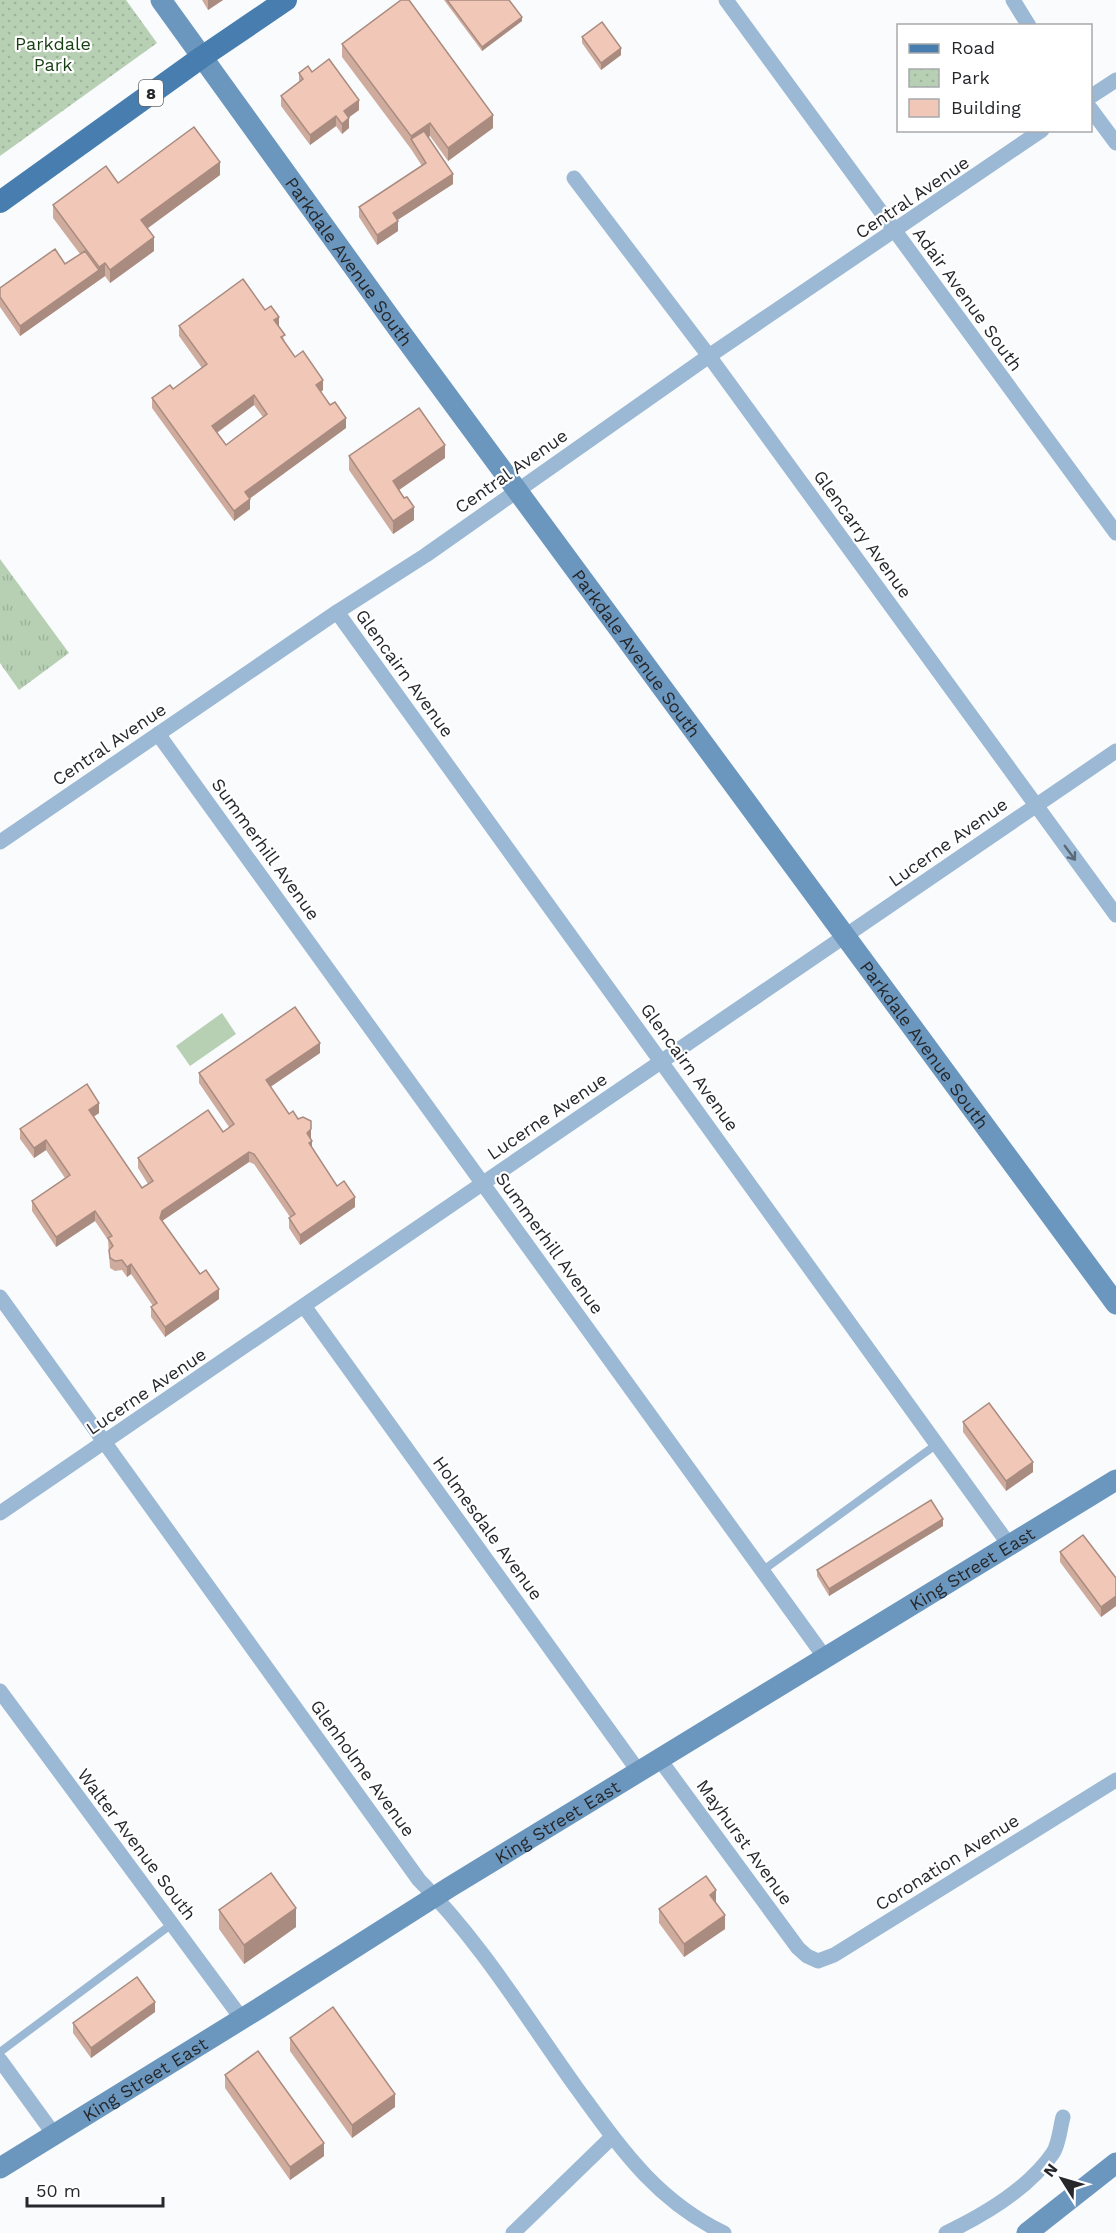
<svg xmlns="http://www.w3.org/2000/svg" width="1116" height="2233" font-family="'Work Sans',sans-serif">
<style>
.grass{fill:url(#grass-tufts)}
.park{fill:url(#park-dots)}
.pitch{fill:#b7d0b3}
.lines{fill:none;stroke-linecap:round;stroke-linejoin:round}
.lane{stroke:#9bb8d4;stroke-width:8}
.street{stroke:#9bb8d4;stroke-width:15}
.secondary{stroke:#6b97bf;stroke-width:21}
.primary{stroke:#477eaf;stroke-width:22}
.wall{fill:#cfab9d;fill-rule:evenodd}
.shaded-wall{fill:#a98b80}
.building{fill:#f1c7b7;stroke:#a98b80;stroke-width:1.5;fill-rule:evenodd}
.oneway{stroke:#5b6978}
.labels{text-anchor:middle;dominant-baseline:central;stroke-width:4.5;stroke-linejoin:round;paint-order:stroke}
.shield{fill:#fff;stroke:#67686b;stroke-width:1.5}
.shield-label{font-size:16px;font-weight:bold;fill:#26282c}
.park-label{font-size:18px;fill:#183f14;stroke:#fff}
.street-label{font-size:18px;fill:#26282c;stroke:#fff}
</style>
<defs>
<pattern id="grass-tufts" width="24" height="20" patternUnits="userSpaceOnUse" patternTransform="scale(1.5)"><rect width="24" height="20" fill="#b7d0b3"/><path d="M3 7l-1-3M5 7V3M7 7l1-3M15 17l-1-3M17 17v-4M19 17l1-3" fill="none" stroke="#9db39a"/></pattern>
<pattern id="park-dots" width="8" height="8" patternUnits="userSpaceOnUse" patternTransform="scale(1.5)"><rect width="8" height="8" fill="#b7d0b3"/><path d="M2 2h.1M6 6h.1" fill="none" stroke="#9db39a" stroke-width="1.8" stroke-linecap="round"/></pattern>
</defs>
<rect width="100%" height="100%" fill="#fafbfd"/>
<path class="grass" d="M 0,559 L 69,653 L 19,690 L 0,663 Z"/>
<path class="park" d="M 0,0 L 126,0 L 157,43 L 0,156 Z"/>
<path class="pitch" d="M 222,1013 L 236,1034 L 190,1066 L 176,1046 Z"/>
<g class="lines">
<g class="lane">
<path d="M 762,1571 L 937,1444"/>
<path d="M 0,2052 L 172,1924"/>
</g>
<g class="street">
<path d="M 726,0 L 1116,533"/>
<path d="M 1013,0 L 1029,26"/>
<path d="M 1090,97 L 1116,80"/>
<path d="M 1090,108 L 1116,143"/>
<path d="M 574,178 L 709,356 L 1116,915"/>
<path d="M 337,612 L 1010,1546"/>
<path d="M 158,734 L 826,1659"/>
<path d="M 0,842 L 337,612 L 426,555 L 709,356 L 1042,130"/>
<path d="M 0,1297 L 419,1880 C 480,1941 526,2017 576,2087 C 620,2147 655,2200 724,2233"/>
<path d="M 304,1306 L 639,1772"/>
<path d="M 0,1513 L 1116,751"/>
<path d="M 0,1691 L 242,2019"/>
<path d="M 660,1760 L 798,1948 L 807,1956 L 818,1961 L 834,1955 L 1116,1780"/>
<path d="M 0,2060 L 53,2133"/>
<path d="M 513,2233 L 612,2137"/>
<path d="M 946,2233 C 984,2215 1029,2188 1053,2153 C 1059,2144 1060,2128 1063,2117"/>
</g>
<g class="secondary">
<path id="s1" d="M 161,0 L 399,330 L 1116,1304"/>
<path id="s2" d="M 0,2168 L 258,2009 L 450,1887 L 1116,1480"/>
<path d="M 1027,2233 L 1116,2163"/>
</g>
<path class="primary" d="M 0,202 L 202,57 L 286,0"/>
</g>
<g class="wall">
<path d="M 202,0 L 223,0 L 208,10 Z"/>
<path d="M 444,0 L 509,0 L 522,21 L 482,51 Z"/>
<path d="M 582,37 L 621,55 L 601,70 L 582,43 Z"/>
<path d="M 342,44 L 493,128 L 448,161 L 430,136 L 428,137 L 453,184 L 397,220 L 398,231 L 377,245 L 359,217 L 359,207 L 422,166 L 411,149 L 342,57 Z"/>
<path d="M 312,72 L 359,110 L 349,117 L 349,128 L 342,134 L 336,126 L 310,145 L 281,106 L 281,96 L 299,83 L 299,73 Z"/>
<path d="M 220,175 L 148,228 L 154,251 L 110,283 L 105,276 L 20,336 L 0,307 L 0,288 L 65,264 L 80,254 L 53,218 L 53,205 L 118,183 Z"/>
<path d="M 265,310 L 279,327 L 285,342 L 295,357 L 323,390 L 321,392 L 346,428 L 250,498 L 250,509 L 234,521 L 152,408 L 152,398 L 173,389 L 202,368 L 179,336 L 179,326 ZM 254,405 L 263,417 L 226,445 L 217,433 Z"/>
<path d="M 349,456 L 445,458 L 399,490 L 414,520 L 393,534 L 349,470 Z"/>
<path d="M 320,1053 L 270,1086 L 289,1114 L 311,1139 L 312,1149 L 337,1186 L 355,1207 L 300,1245 L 289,1228 L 289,1218 L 290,1217 L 254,1164 L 249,1162 L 162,1221 L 219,1299 L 165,1337 L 151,1317 L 151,1307 L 153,1306 L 131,1274 L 127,1277 L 122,1270 L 115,1271 L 110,1268 L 108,1240 L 95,1221 L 56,1247 L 32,1211 L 32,1201 L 65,1178 L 46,1150 L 34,1158 L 20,1139 L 20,1129 L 99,1113 L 93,1117 L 142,1188 L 148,1184 L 138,1168 L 138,1158 L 223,1132 L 229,1127 L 199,1083 L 199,1073 Z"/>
<path d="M 963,1422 L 1033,1472 L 1006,1491 L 963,1432 Z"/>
<path d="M 943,1526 L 829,1596 L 817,1576 L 817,1570 Z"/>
<path d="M 1060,1552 L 1116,1578 L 1116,1606 L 1101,1617 L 1060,1562 Z"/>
<path d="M 716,1903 L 725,1929 L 684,1957 L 659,1923 L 659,1909 Z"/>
<path d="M 219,1910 L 296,1927 L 244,1964 L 219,1929 Z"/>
<path d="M 155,2012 L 91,2058 L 73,2033 L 73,2023 Z"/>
<path d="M 290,2038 L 395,2107 L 352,2138 L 290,2051 Z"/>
<path d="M 225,2075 L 324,2156 L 290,2180 L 225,2088 Z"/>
</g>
<g class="shaded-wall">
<path d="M 208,0 L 223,0 L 208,10 Z"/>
<path d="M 522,17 L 522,21 L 482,51 L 482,47 Z"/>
<path d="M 621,48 L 621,55 L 601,70 L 601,63 Z"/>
<path d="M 359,100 L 359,110 L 344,121 L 344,111 Z"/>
<path d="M 493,115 L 493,128 L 448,161 L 448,148 Z"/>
<path d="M 336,116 L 336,126 L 310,145 L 310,135 Z"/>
<path d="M 349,118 L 349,128 L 342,134 L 342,124 Z"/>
<path d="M 430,123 L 430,136 L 415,146 L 411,139 L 411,136 Z"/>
<path d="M 220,162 L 220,175 L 141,233 L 141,220 Z"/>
<path d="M 453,174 L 453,184 L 393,223 L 393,213 Z"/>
<path d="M 398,221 L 398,231 L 377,245 L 377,235 Z"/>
<path d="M 154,237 L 154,251 L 110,283 L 110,270 Z"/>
<path d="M 105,263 L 105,276 L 20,336 L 20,326 L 99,270 L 99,267 Z"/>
<path d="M 279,317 L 279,327 L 274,320 Z"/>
<path d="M 323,380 L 323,390 L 316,395 L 316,385 Z"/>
<path d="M 254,395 L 254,405 L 212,436 L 212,426 Z"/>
<path d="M 346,418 L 346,428 L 245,502 L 245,492 Z"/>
<path d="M 445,445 L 445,458 L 393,494 L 393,481 Z"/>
<path d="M 250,499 L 250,509 L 234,521 L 234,511 Z"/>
<path d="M 414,507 L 414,520 L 393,534 L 393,521 Z"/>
<path d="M 320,1043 L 320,1053 L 266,1090 L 266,1080 Z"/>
<path d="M 99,1103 L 99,1113 L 89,1120 L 89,1110 Z"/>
<path d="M 311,1129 L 311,1139 L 307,1133 Z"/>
<path d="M 46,1140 L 46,1150 L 34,1158 L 34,1148 Z"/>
<path d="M 312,1141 L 312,1151 L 309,1143 Z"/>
<path d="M 249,1152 L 249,1162 L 162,1221 L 160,1218 L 162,1211 Z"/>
<path d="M 355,1197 L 355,1207 L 300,1245 L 300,1235 Z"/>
<path d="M 95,1211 L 95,1221 L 56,1247 L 56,1237 Z"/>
<path d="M 131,1264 L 131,1274 L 127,1277 L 127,1267 Z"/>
<path d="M 219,1289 L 219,1299 L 165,1337 L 165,1327 Z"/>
<path d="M 1033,1462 L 1033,1472 L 1006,1491 L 1006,1481 Z"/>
<path d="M 943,1519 L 943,1526 L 829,1596 L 829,1589 Z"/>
<path d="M 1116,1596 L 1116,1606 L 1101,1617 L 1101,1607 Z"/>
<path d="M 716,1890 L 716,1903 L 710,1908 L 710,1895 Z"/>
<path d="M 296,1908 L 296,1927 L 244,1964 L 244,1945 Z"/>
<path d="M 725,1915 L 725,1929 L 684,1957 L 684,1944 Z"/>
<path d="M 155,2002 L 155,2012 L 91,2058 L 91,2048 Z"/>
<path d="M 395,2094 L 395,2107 L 352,2138 L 352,2125 Z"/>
<path d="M 324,2143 L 324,2156 L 290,2180 L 290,2167 Z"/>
</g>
<g class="building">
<path d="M 401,0 L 409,0 L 493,115 L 448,148 L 430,123 L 411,136 L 342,44 Z"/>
<path d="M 447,0 L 509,0 L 522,17 L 482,47 Z"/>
<path d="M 602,22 L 621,48 L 601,63 L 582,37 Z"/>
<path d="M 329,59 L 359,100 L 344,111 L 349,118 L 342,124 L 336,116 L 310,135 L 281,96 L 303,79 L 299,73 L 308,66 L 312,72 Z"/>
<path d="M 194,127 L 220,162 L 141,220 L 154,237 L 110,270 L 105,263 L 99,267 L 53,205 L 106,166 L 118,183 Z"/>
<path d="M 424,131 L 453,174 L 393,213 L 398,221 L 377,235 L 359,207 L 426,163 L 411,139 Z"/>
<path d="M 55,249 L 65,264 L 85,251 L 99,270 L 20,326 L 0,297 L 0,288 Z"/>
<path d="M 243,279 L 265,310 L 271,306 L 279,317 L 274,320 L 285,335 L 281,337 L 295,357 L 303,351 L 323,380 L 316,385 L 330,405 L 335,402 L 346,418 L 245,492 L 250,499 L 234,511 L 152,398 L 170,385 L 173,389 L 207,364 L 179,326 ZM 254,395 L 267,414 L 226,445 L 212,426 Z"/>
<path d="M 419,408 L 445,445 L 393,481 L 404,498 L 407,497 L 414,507 L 393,521 L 349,456 Z"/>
<path d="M 295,1007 L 320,1043 L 266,1080 L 289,1114 L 293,1111 L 298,1119 L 303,1117 L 311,1121 L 311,1129 L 307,1133 L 312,1141 L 309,1143 L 337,1186 L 344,1181 L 355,1197 L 300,1235 L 289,1218 L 295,1214 L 254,1154 L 249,1152 L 162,1211 L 160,1218 L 200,1274 L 206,1270 L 219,1289 L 165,1327 L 151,1307 L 157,1303 L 131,1264 L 127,1267 L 122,1260 L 115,1261 L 110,1258 L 109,1250 L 113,1246 L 108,1238 L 112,1236 L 95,1211 L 56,1237 L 32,1201 L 70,1175 L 46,1140 L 34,1148 L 20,1129 L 87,1084 L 99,1103 L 89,1110 L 142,1188 L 153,1181 L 138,1158 L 208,1110 L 223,1132 L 234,1124 L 199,1073 Z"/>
<path d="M 989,1403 L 1033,1462 L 1006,1481 L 963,1422 Z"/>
<path d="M 931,1500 L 943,1519 L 829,1589 L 817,1570 Z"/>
<path d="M 1083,1535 L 1116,1578 L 1116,1596 L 1101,1607 L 1060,1552 Z"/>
<path d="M 271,1873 L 296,1908 L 244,1945 L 219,1910 Z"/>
<path d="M 706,1876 L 716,1890 L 710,1895 L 725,1915 L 684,1944 L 659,1909 Z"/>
<path d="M 137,1977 L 155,2002 L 91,2048 L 73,2023 Z"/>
<path d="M 333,2007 L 395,2094 L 352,2125 L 290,2038 Z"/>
<path d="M 258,2051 L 324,2143 L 290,2167 L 225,2075 Z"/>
</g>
<defs><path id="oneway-shaft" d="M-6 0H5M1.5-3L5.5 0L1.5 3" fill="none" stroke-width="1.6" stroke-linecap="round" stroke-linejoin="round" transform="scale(1.5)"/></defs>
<use class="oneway" href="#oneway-shaft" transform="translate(1070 853) rotate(54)"/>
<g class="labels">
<rect class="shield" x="139" y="80" width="24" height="26" rx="4.5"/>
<g class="shield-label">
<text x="151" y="93">8</text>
</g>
<g class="park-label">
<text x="53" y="43">Parkdale<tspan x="53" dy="21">Park</tspan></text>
</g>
<g class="street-label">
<text transform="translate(912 197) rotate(-34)">Central Avenue</text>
<text stroke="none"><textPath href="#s1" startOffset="322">Parkdale Avenue South</textPath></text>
<text transform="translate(968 299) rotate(54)">Adair Avenue South</text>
<text transform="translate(511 471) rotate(-35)">Central Avenue</text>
<text transform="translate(863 534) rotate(54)">Glencarry Avenue</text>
<text stroke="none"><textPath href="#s1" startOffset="808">Parkdale Avenue South</textPath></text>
<text transform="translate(405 673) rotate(54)">Glencairn Avenue</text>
<text transform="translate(109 744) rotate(-34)">Central Avenue</text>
<text transform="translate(948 842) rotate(-35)">Lucerne Avenue</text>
<text transform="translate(266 849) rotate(54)">Summerhill Avenue</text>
<text stroke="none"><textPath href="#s1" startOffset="1294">Parkdale Avenue South</textPath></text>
<text transform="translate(690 1067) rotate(54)">Glencairn Avenue</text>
<text transform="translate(547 1116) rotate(-34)">Lucerne Avenue</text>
<text transform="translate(550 1243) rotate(54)">Summerhill Avenue</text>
<text transform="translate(146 1391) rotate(-34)">Lucerne Avenue</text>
<text transform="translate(488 1528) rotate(54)">Holmesdale Avenue</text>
<text stroke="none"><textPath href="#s2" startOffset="1142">King Street East</textPath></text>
<text transform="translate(363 1768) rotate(54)">Glenholme Avenue</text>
<text stroke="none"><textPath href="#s2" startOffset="656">King Street East</textPath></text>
<text transform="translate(745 1842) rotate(54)">Mayhurst Avenue</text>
<text transform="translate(137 1844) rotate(53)">Walter Avenue South</text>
<text transform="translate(947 1862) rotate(-32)">Coronation Avenue</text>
<text stroke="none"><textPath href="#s2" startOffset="170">King Street East</textPath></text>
</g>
</g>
<rect x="897" y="24" width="195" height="108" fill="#ffffff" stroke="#a8a9ab" stroke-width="1.5"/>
<rect x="909" y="44" width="30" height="9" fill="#477eaf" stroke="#a8a9ab" stroke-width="1.5"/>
<text x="951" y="54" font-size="18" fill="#26282c">Road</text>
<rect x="909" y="69" width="30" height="18" fill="url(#park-dots)" stroke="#a8a9ab" stroke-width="1.5"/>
<text x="951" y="84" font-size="18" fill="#26282c">Park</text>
<rect x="909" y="99" width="30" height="18" fill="#f1c7b7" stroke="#a8a9ab" stroke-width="1.5"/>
<text x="951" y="114" font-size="18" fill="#26282c">Building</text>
<g transform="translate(1062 2179) rotate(307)" stroke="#ffffff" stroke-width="4.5" paint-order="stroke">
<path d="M0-4.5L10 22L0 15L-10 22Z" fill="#26282c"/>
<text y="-9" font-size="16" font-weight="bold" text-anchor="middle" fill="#26282c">N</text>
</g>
<path d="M27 2197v9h136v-9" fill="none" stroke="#26282c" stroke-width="3"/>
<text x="36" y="2197" font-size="18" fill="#26282c" stroke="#ffffff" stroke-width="4.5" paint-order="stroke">50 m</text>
</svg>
